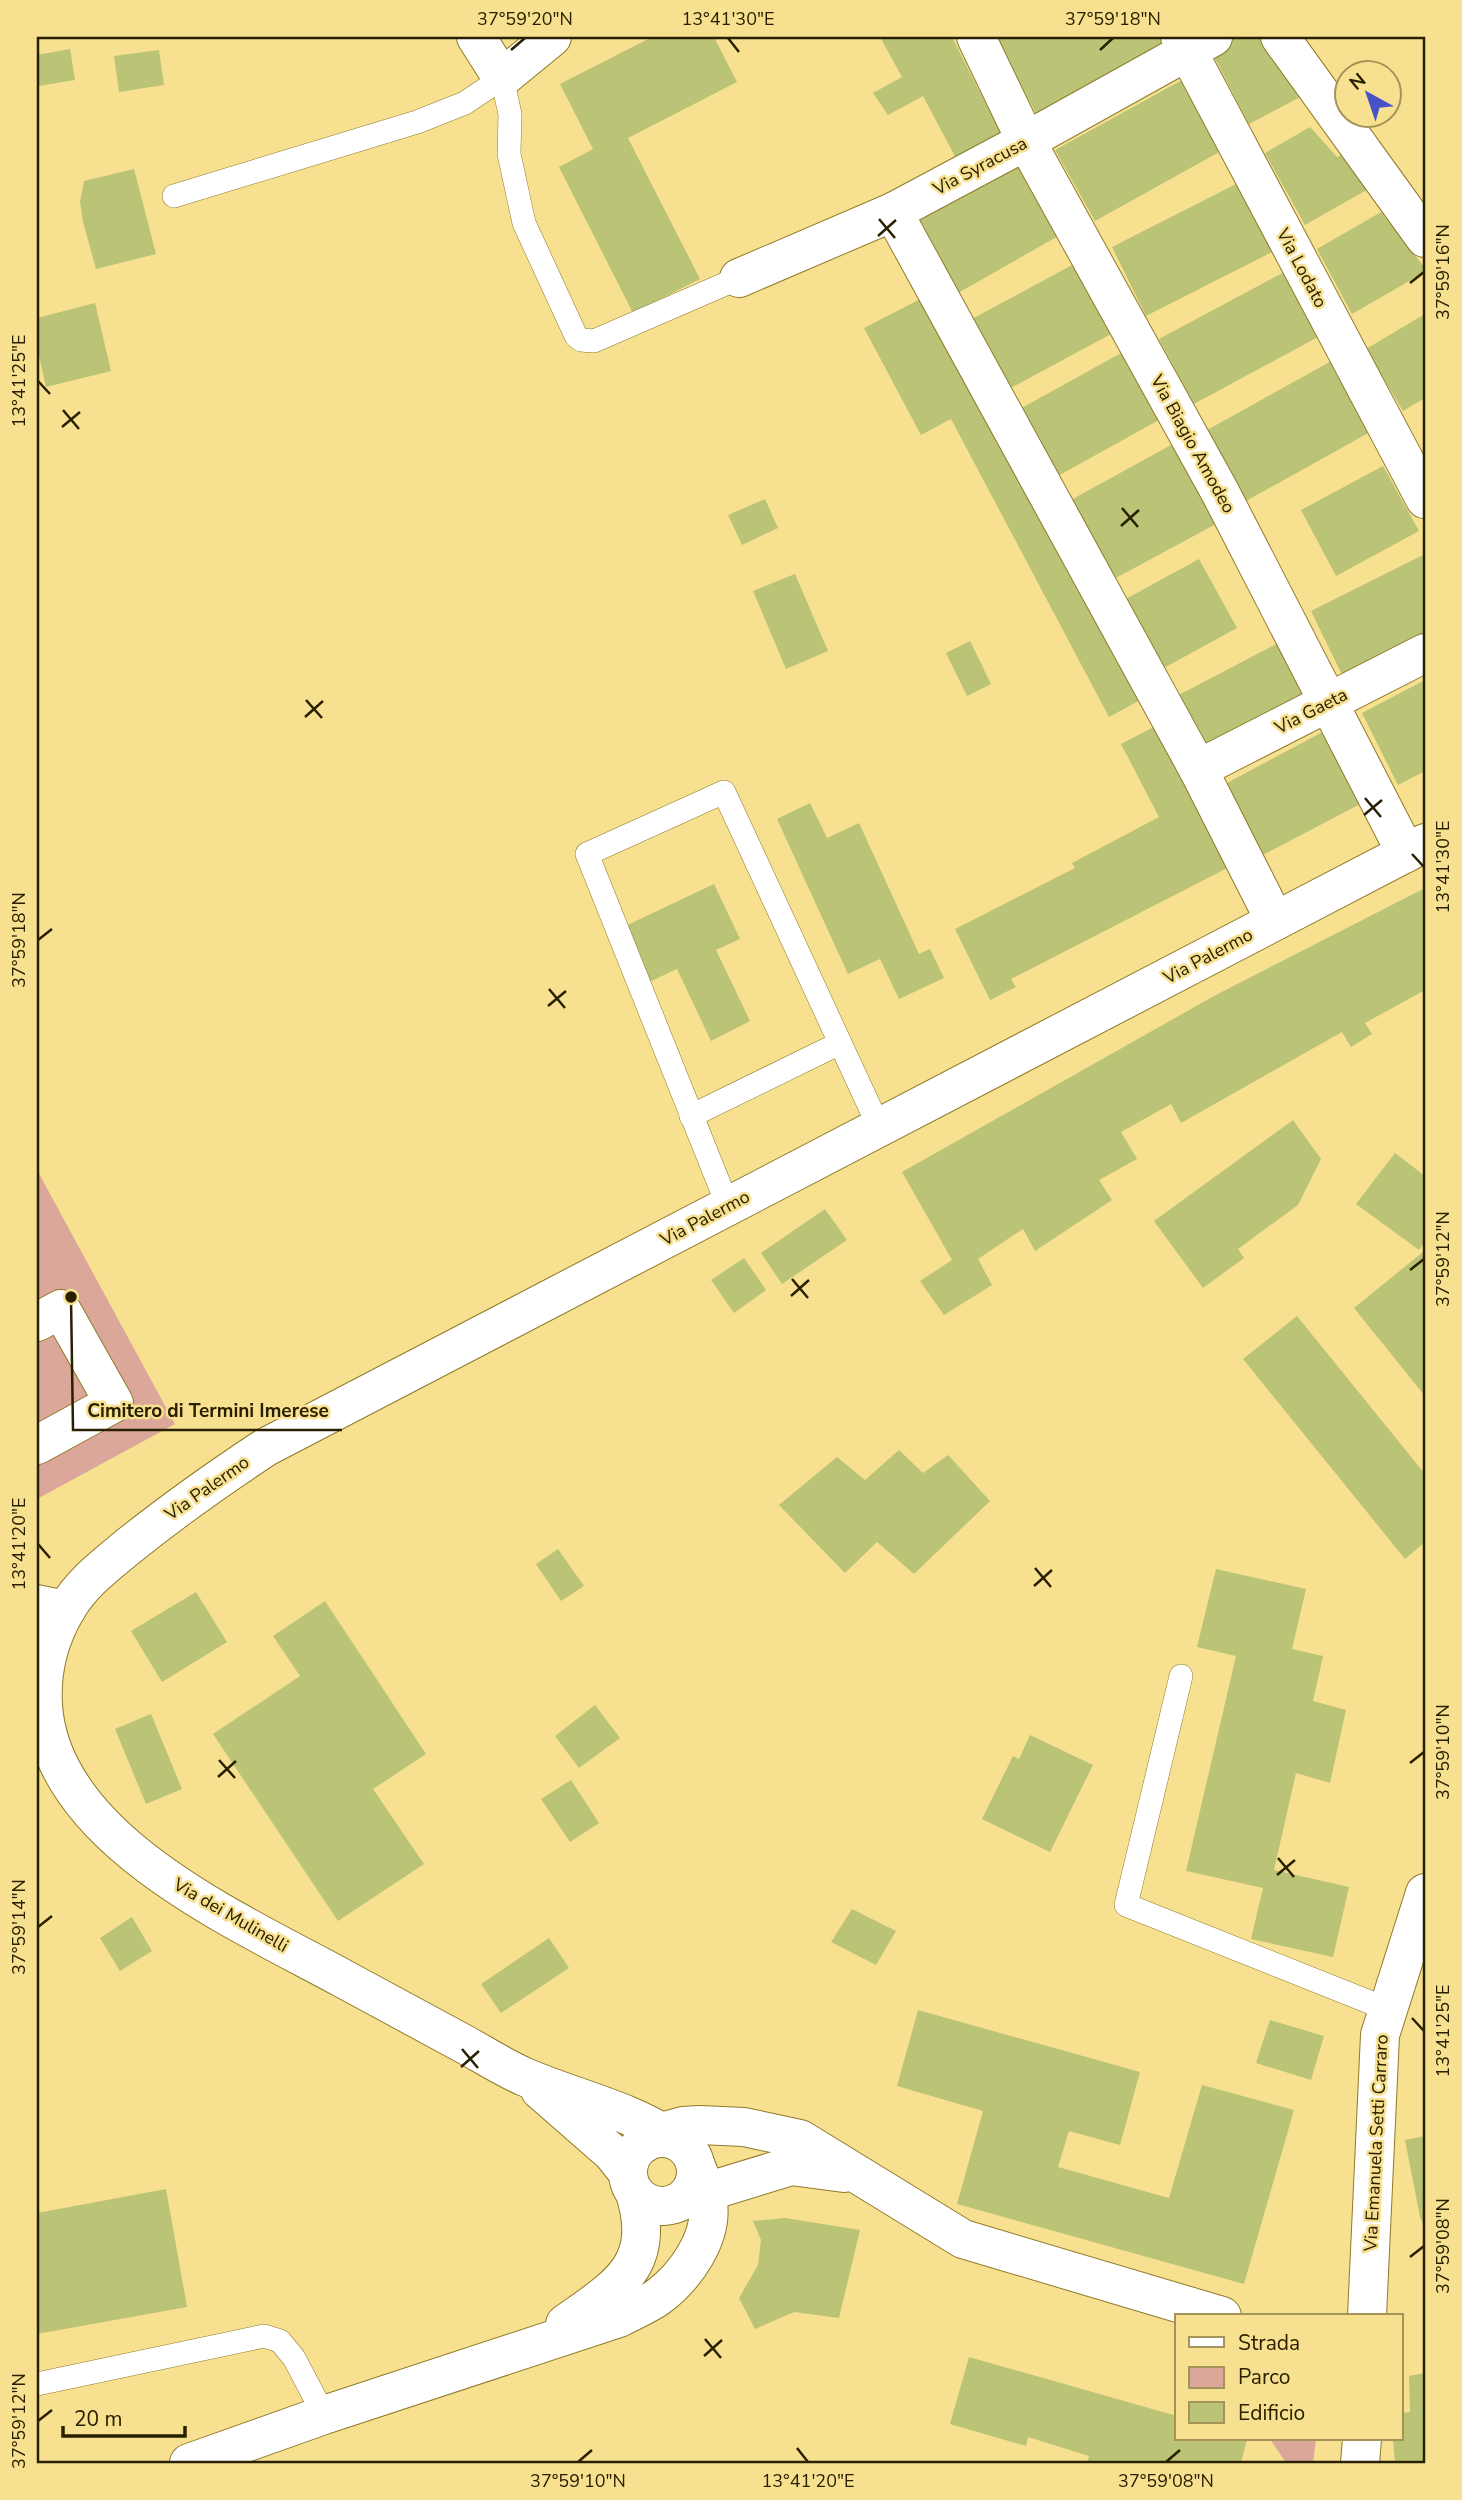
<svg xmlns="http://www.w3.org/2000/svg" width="1462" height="2500" font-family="'Nunito Sans',sans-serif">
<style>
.green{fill:#dba79a}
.building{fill:#bac376}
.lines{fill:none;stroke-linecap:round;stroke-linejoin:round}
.lane-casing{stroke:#8f7a29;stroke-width:24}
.street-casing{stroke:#8f7a29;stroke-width:40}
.secondary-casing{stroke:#8f7a29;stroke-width:40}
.lane{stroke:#fff;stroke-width:23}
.street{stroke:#fff;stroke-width:38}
.secondary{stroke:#fff;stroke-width:38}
.ticks{fill:none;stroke:#292000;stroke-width:2.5}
.labels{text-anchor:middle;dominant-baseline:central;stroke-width:5;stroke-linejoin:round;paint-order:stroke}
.street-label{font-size:18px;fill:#292000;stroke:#f7e191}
.leader{fill:none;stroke:#292000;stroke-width:2.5}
.callout-dot{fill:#292000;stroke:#f7e191;stroke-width:2.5}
.callout-label{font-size:19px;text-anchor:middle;font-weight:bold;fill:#292000;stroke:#f7e191;stroke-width:5;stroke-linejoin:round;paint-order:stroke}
.neatline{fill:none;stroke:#292000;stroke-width:2.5}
.ticks-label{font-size:18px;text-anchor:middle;fill:#292000}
</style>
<rect width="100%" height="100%" fill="#f7e191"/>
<g class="green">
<path d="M 37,1170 L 175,1424 L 37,1499 Z"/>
<path d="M 1270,2439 L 1316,2439 L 1313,2463 L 1286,2463 Z"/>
</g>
<g class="building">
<path d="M 652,37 L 714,37 L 737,82 L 628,138 L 700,279 L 633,313 L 559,167 L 593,149 L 560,84 Z"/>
<path d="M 880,37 L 952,37 L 1003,138 L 959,164 L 923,96 L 888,115 L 873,93 L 902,77 Z"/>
<path d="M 995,37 L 1161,37 L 1165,46 L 1038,117 Z"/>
<path d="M 1231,37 L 1262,37 L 1306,94 L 1249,124 L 1210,49 Z"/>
<path d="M 70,49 L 75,80 L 39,86 L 37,55 Z"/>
<path d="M 159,50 L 164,85 L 119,92 L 114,56 Z"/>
<path d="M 1182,80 L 1221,151 L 1095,221 L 1055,150 Z"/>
<path d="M 1310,127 L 1337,157 L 1347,152 L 1370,188 L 1305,225 L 1265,153 Z"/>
<path d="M 1020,162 L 1060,235 L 951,297 L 910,224 Z"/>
<path d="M 134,169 L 156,254 L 96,269 L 83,222 L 80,202 L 84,181 Z"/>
<path d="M 1244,180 L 1278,249 L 1146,316 L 1112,247 Z"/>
<path d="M 1381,212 L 1425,268 L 1425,272 L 1352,314 L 1317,249 Z"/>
<path d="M 1074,264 L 1111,334 L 1007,390 L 970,320 Z"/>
<path d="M 1284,272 L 1318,337 L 1194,404 L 1159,339 Z"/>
<path d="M 930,294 L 1144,698 L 1109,717 L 951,419 L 921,435 L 864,328 Z"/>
<path d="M 95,303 L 111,371 L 46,387 L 37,347 L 37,318 Z"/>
<path d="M 1425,314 L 1425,398 L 1403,411 L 1366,349 Z"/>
<path d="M 1121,353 L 1159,420 L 1056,477 L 1018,410 Z"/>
<path d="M 1333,360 L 1372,431 L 1246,501 L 1207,430 Z"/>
<path d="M 1173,444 L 1216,524 L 1112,580 L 1069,501 Z"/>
<path d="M 1383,466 L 1419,531 L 1336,576 L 1301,510 Z"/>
<path d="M 765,499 L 778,528 L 742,545 L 728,515 Z"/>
<path d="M 1425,554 L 1425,641 L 1345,681 L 1311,611 Z"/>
<path d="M 1199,559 L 1237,628 L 1162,669 L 1124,600 Z"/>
<path d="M 795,574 L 828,651 L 786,669 L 753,591 Z"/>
<path d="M 970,641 L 991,684 L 967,696 L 946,653 Z"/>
<path d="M 1280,642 L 1312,703 L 1205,759 L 1173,698 Z"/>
<path d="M 1425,680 L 1425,771 L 1398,785 L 1362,713 Z"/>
<path d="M 1163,722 L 1237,863 L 1011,979 L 1016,987 L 990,1000 L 955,929 L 1075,868 L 1072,863 L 1159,817 L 1121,744 Z"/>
<path d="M 1328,729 L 1366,801 L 1263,855 L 1225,784 Z"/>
<path d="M 810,803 L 827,838 L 859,823 L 919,954 L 930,949 L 944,978 L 899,999 L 880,959 L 848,974 L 777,819 Z"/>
<path d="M 714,884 L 740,939 L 716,950 L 750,1021 L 711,1041 L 677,969 L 647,983 L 621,928 Z"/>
<path d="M 1425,888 L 1425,990 L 1365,1023 L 1372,1034 L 1351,1047 L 1342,1032 L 1181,1123 L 1171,1104 L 1121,1132 L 1137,1159 L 1099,1180 L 1112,1200 L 1035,1251 L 1023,1229 L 978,1259 L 992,1285 L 944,1315 L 920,1281 L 952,1260 L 902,1172 L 1214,996 Z"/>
<path d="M 1293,1120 L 1321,1159 L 1298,1205 L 1238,1249 L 1244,1258 L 1203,1288 L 1154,1221 Z"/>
<path d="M 1395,1153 L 1425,1176 L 1425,1242 L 1419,1250 L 1356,1204 Z"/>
<path d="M 825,1209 L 847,1240 L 782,1284 L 761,1253 Z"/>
<path d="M 1423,1252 L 1425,1255 L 1425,1396 L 1354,1308 Z"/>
<path d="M 744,1258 L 766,1290 L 734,1313 L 711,1280 Z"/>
<path d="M 1297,1316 L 1425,1474 L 1425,1542 L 1405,1559 L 1243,1359 Z"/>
<path d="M 899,1450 L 923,1473 L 948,1455 L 990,1501 L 914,1574 L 877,1542 L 845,1573 L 779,1505 L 837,1457 L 865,1480 Z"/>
<path d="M 558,1549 L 584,1586 L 561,1601 L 536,1564 Z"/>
<path d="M 1216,1569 L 1306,1589 L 1292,1649 L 1323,1656 L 1313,1701 L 1346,1710 L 1330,1783 L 1296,1773 L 1274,1870 L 1349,1887 L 1333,1957 L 1251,1939 L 1263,1888 L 1186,1871 L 1236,1656 L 1197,1647 Z"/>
<path d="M 196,1592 L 227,1642 L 162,1682 L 131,1631 Z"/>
<path d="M 325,1601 L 426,1754 L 373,1789 L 424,1864 L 338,1921 L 213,1734 L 300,1676 L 273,1636 Z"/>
<path d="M 595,1705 L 620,1738 L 579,1768 L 555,1736 Z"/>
<path d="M 151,1714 L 182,1789 L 146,1804 L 115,1729 Z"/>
<path d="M 1030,1735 L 1093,1765 L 1050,1852 L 982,1819 L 1013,1756 L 1019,1759 Z"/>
<path d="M 571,1780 L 599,1823 L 570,1842 L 541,1799 Z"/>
<path d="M 852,1909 L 896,1931 L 876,1965 L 831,1942 Z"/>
<path d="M 132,1917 L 152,1951 L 120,1971 L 100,1938 Z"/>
<path d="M 549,1938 L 569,1968 L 501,2013 L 481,1984 Z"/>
<path d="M 918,2010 L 1140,2072 L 1120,2145 L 1069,2131 L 1058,2167 L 1169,2198 L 1202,2085 L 1294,2110 L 1244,2284 L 957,2204 L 983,2111 L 897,2086 Z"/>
<path d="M 1270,2020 L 1324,2036 L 1311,2080 L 1256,2063 Z"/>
<path d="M 1425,2136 L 1425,2229 L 1420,2217 L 1405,2140 Z"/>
<path d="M 166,2189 L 187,2307 L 37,2334 L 37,2213 Z"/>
<path d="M 785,2218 L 860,2230 L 839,2318 L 794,2312 L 755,2329 L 739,2298 L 758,2265 L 761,2240 L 753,2221 Z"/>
<path d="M 969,2357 L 1177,2416 L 1177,2439 L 1247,2439 L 1241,2463 L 1087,2463 L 1089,2456 L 1028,2437 L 1026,2446 L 950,2424 Z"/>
<path d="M 1425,2373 L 1425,2463 L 1395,2463 L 1393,2439 L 1401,2439 L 1401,2413 L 1410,2412 L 1409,2376 Z"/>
</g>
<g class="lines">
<g class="lane-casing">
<g id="lane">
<path d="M 174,196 L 417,122 L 465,103 L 502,78 L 510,114 L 509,154 L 524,223 L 576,336 L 581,340 L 594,341 L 739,278"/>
<path d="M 691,1116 L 840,1043"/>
<path d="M 728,1206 L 587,854 L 724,792 L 879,1127"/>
<path d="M 1181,1676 L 1126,1905 L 1387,2009"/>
<path d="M 37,2384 L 264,2336 L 280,2341 L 294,2358 L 324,2415"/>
</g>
</g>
<g class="street-casing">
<g id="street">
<path d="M 476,37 L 502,78 L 552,37"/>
<path d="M 976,37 L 1026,141 L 1220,492 L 1406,853"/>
<path d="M 1180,37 L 1425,499"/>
<path d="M 1280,37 L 1425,238"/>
<path d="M 893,212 L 1198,769 L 1275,921"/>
<path d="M 739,278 L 893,212 L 1026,141 L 1213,37"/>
<path d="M 1198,769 L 1425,653"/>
<path d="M 37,1322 L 61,1309 L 114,1403 L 37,1445"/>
<path d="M 37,1604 L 66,1610"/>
<path d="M 643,2144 L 661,2132 L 683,2126 L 700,2125 L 744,2127 L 800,2139 L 963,2239 L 1222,2316"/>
<path d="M 674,2204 L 706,2192 L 791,2166 L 844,2173"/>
<path d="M 1367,2316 L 1380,2035 L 1425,1893"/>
<path d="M 1360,2463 L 1362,2439"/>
</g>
</g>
<g class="secondary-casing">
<g id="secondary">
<path d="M 540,2090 L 612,2153 L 628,2173"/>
<circle cx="662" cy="2172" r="34"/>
<path d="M 674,2140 C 628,2109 576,2099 525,2077 C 504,2068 484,2055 464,2044 C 424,2022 383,2000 342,1978 C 238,1921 51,1840 43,1705 C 41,1672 49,1639 66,1610 C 81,1583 107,1564 130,1545 C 175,1509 219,1478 266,1447 L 1425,843"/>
<path d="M 565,2324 C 618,2286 657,2266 635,2193"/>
<path d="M 189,2463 L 324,2415 L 619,2318 C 632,2311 647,2305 658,2297 C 685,2277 713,2238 708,2203 C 706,2190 701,2178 696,2166"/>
</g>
</g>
<use href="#lane" class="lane"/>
<use href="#street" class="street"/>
<use href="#secondary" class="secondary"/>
</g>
<path class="ticks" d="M 728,38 L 739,52M 511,50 L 525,38M 1100,50 L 1113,38M 879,219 L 895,238M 878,236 L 896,220M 1410,283 L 1424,272M 38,381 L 50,394M 63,410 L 79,429M 62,427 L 80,412M 1122,508 L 1138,527M 1121,526 L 1139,510M 306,700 L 322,718M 305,717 L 323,701M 1365,798 L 1381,817M 1364,815 L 1382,800M 1412,854 L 1424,867M 38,940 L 52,929M 549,989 L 565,1008M 548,1006 L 566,991M 1410,1270 L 1424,1259M 792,1279 L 808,1298M 791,1296 L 809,1280M 38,1544 L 50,1558M 1035,1568 L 1051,1587M 1034,1586 L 1052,1570M 219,1760 L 235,1778M 1410,1763 L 1424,1752M 218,1777 L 236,1761M 1278,1858 L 1294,1877M 1277,1875 L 1295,1860M 38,1927 L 52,1916M 1412,2018 L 1424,2031M 462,2049 L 478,2068M 461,2067 L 479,2051M 1410,2257 L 1424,2246M 705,2339 L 721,2358M 704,2356 L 722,2340M 38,2421 L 52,2410M 797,2448 L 808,2462M 578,2462 L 592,2450M 1166,2462 L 1180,2450"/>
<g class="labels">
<g class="street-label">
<text transform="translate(980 166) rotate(-28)">Via Syracusa</text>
<text transform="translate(1302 268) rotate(62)">Via Lodato</text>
<text transform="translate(1193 444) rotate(61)">Via Biagio Amodeo</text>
<text transform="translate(1311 711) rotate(-27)">Via Gaeta</text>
<text transform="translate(1208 956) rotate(-28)">Via Palermo</text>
<text transform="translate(705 1218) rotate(-28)">Via Palermo</text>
<text transform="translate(207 1488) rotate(-35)">Via Palermo</text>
<text transform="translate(231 1915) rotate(30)">Via dei Mulinelli</text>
<text transform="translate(1376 2143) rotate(-87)">Via Emanuela Setti Carraro</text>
</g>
</g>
<path class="leader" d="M71 1297L73 1430H342"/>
<circle class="callout-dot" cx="71" cy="1297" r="7"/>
<g class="callout-label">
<text x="208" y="1417">Cimitero di Termini Imerese</text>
</g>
<rect width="1462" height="2500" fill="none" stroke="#f7e191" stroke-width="77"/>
<rect x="1175" y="2314" width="228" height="126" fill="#f7e191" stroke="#a59457" stroke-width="2"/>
<rect x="1189" y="2337" width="35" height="10" fill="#ffffff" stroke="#a59457" stroke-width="2"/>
<text x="1238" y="2350" font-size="21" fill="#292000">Strada</text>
<rect x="1189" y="2367" width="35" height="21" fill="#dba79a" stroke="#a59457" stroke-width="2"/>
<text x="1238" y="2384" font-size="21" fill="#292000">Parco</text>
<rect x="1189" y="2402" width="35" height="21" fill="#bac376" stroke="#a59457" stroke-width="2"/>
<text x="1238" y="2420" font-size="21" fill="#292000">Edificio</text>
<g transform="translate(1368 94) rotate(320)"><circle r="33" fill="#f7e191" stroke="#a59457" stroke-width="2"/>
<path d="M0-5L12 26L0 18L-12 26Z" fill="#4852c7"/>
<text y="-10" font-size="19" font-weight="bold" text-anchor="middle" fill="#292000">N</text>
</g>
<path d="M63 2426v10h122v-10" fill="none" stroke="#292000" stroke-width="3.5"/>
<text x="74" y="2426" font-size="21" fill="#292000" stroke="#f7e191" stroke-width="5" paint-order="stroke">20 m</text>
<rect x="38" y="38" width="1386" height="2424" class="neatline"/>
<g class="ticks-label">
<text x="525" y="25">37°59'20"N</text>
<text x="728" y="25">13°41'30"E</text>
<text x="1113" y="25">37°59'18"N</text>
<text transform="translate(1443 272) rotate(-90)" y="6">37°59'16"N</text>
<text transform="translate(19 381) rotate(-90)" y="6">13°41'25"E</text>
<text transform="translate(1443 867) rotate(-90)" y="6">13°41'30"E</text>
<text transform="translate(19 940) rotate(-90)" y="6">37°59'18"N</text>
<text transform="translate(1443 1259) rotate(-90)" y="6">37°59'12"N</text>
<text transform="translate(19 1544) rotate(-90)" y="6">13°41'20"E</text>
<text transform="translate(1443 1752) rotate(-90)" y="6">37°59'10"N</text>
<text transform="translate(19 1927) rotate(-90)" y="6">37°59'14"N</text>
<text transform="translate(1443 2031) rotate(-90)" y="6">13°41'25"E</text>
<text transform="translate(1443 2246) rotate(-90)" y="6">37°59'08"N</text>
<text transform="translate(19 2421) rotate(-90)" y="6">37°59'12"N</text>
<text x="578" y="2487">37°59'10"N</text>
<text x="808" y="2487">13°41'20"E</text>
<text x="1166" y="2487">37°59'08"N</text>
</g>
</svg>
